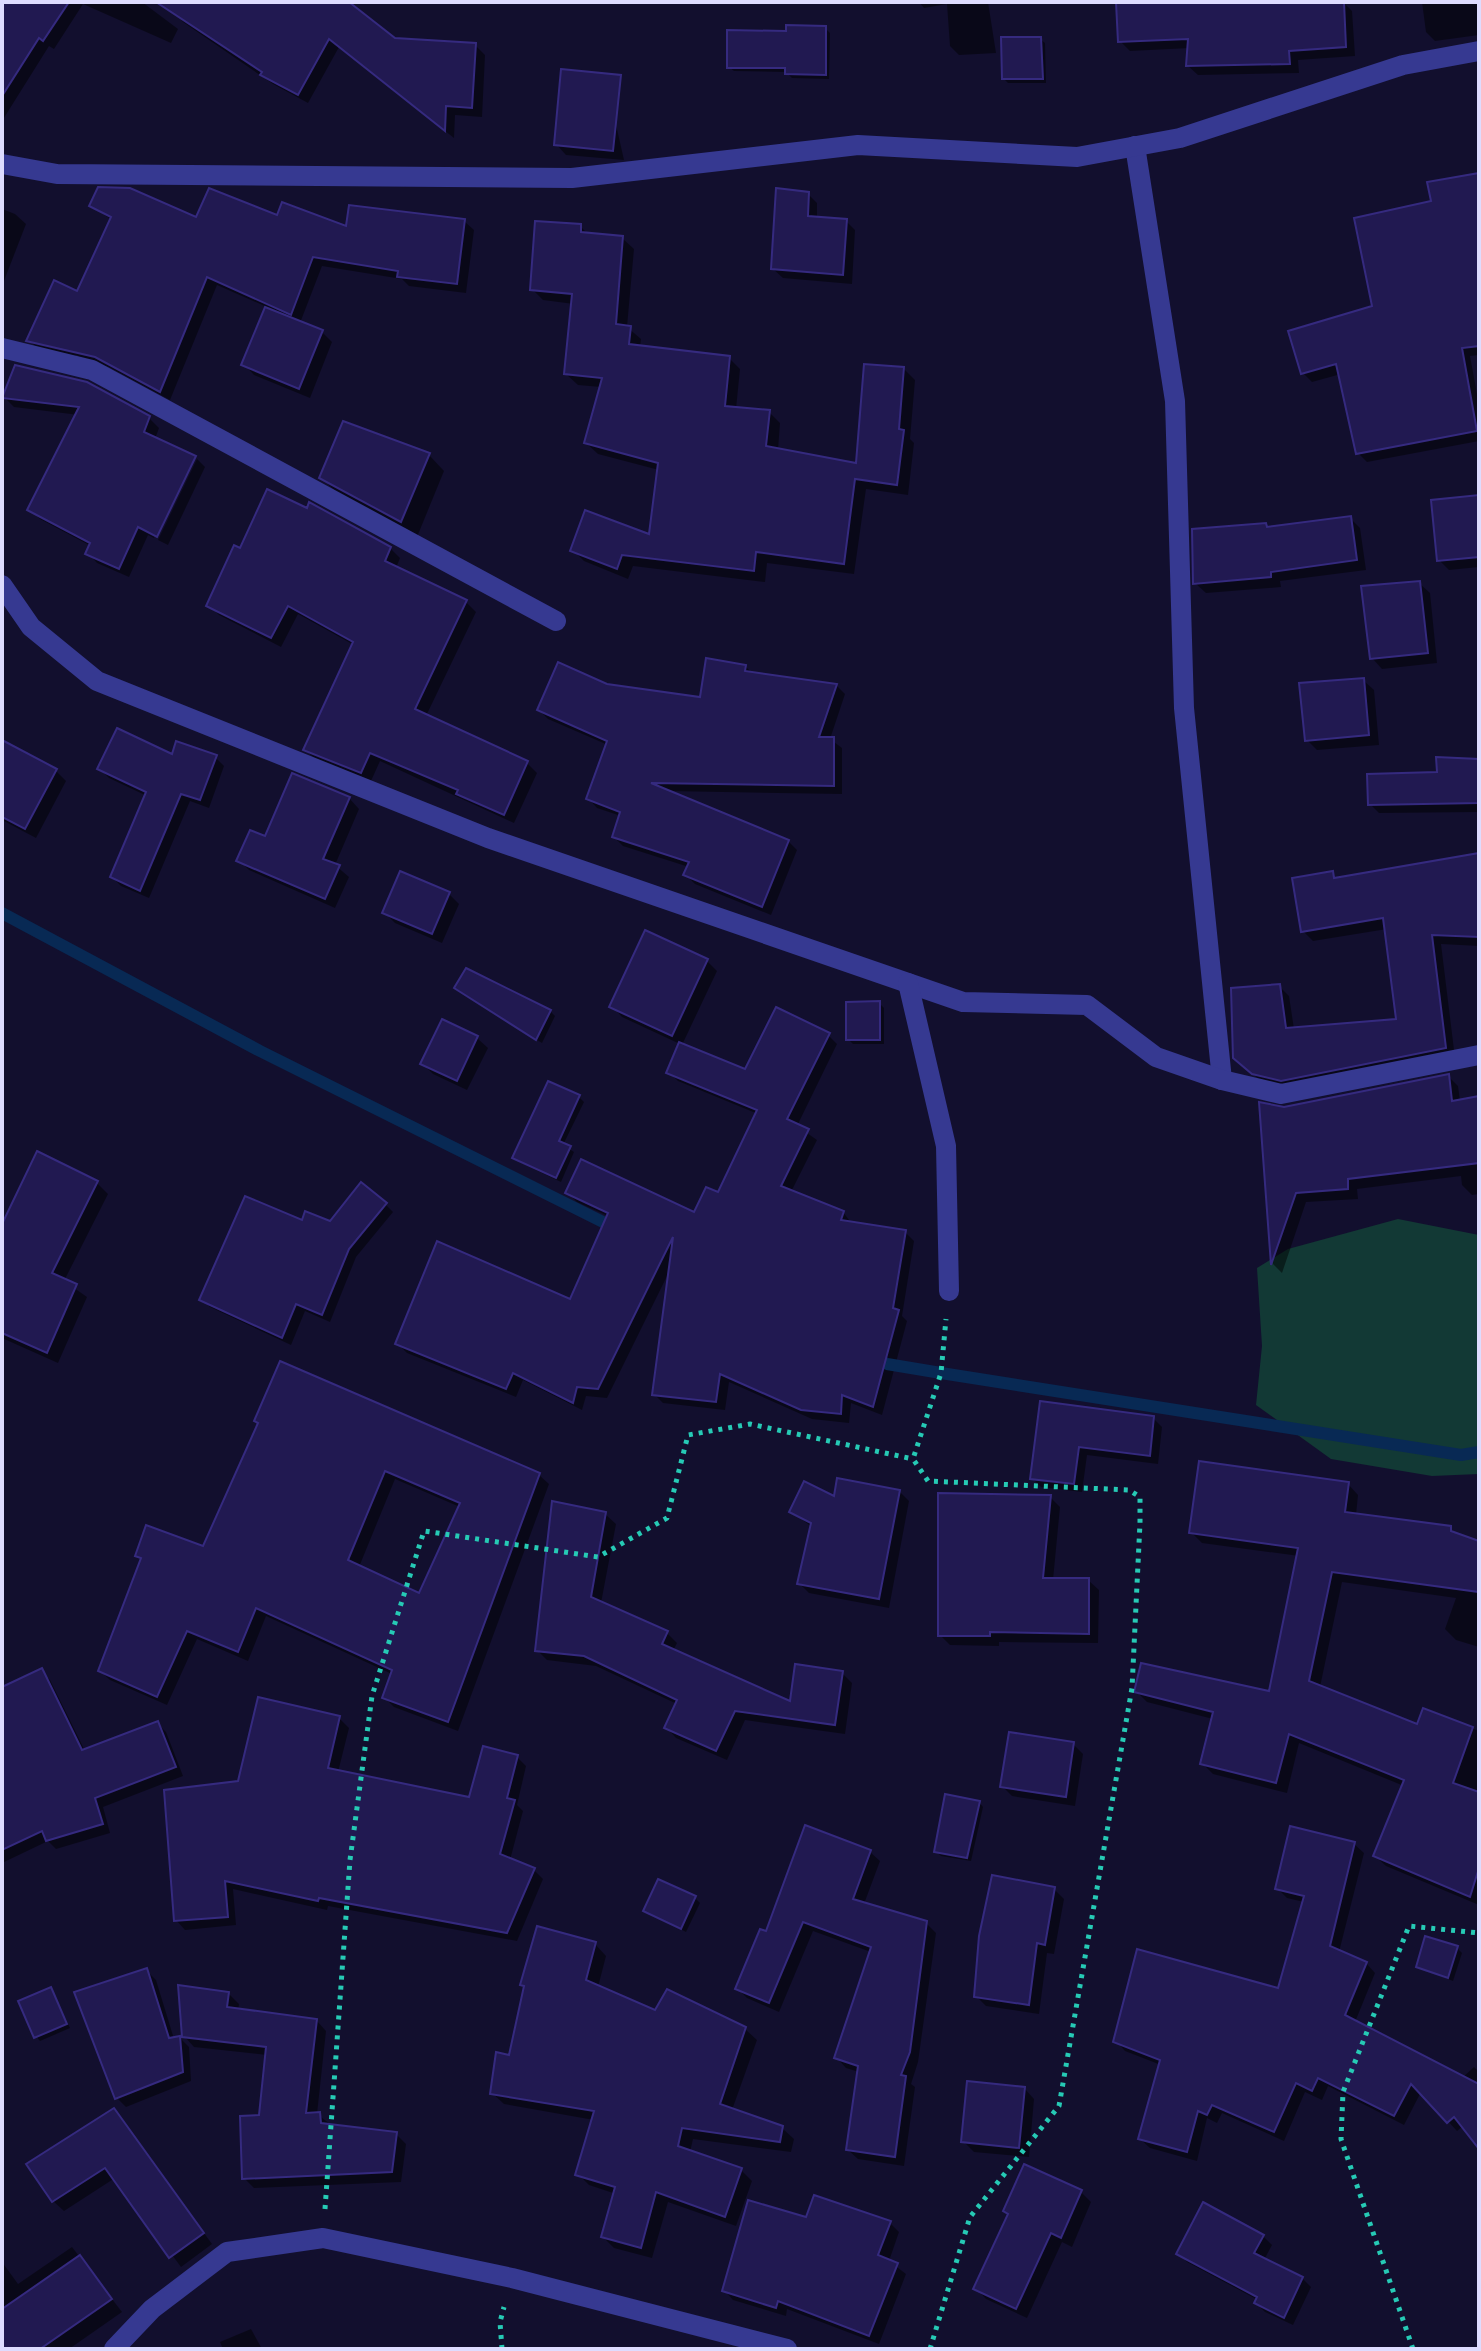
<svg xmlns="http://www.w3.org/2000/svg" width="1481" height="2351" font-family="Inter,sans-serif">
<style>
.green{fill:#123935}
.shadow{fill:#0007;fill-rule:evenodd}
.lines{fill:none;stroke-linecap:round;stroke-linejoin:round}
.stream{stroke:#082954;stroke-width:12}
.building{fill:#211951;stroke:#352a7f;stroke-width:2;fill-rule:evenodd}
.path{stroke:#26cab5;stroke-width:5;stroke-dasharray:4 6;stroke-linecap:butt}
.minor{stroke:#363991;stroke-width:20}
</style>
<rect width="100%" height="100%" fill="#120f2e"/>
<path class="green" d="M 1398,1219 L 1479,1235 L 1479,1474 L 1432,1476 L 1331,1459 L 1256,1405 L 1262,1346 L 1257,1268 L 1288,1249 Z"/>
<g class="shadow">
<path d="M 2,2 L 142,2 L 178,29 L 171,43 L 83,4 L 54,49 L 49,46 L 2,121 Z"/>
<path d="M 180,2 L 346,2 L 394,40 L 475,45 L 485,55 L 482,117 L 455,115 L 454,138 L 339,47 L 308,103 L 273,84 L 183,22 L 174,12 Z"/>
<path d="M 647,2 L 691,2 L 691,3 L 649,4 Z"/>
<path d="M 919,2 L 988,2 L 996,53 L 959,55 L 950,46 L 947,4 L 924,8 Z"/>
<path d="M 1118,2 L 1343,2 L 1352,11 L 1355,56 L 1298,60 L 1299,73 L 1198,75 L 1188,66 L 1190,48 L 1130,51 L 1120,41 Z"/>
<path d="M 1422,2 L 1479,2 L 1479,35 L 1435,41 L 1426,32 Z"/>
<path d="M 825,28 L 830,33 L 829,79 L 792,78 L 786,72 L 734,71 L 729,67 L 788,33 Z"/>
<path d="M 1040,39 L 1045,43 L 1046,83 L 1008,83 L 1004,79 Z"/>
<path d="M 607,85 L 624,160 L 566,155 L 556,144 Z"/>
<path d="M 1479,175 L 1479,355 L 1470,356 L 1479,405 L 1479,441 L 1367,462 L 1358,453 L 1341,374 L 1312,382 L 1303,373 L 1375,308 L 1433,202 Z"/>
<path d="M 808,194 L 817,203 L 817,219 L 846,221 L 855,230 L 852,284 L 783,278 L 773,269 Z"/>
<path d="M 91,206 L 197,220 L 278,218 L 347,229 L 464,221 L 474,230 L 466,293 L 409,286 L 402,279 L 322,266 L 300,323 L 322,332 L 332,342 L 310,398 L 254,375 L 244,364 L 267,307 L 217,285 L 170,400 L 109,367 L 82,360 L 77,355 L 71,358 L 38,349 L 29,340 L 78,293 L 112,220 Z"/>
<path d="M 2,209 L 15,214 L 26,224 L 2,286 Z"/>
<path d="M 580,226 L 589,235 L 622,238 L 634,249 L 627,327 L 641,339 L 640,347 L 729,358 L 740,369 L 736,409 L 769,412 L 780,423 L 778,450 L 857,465 L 904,369 L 915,380 L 910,439 L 914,443 L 908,495 L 866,489 L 854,574 L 767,563 L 765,582 L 633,566 L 628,579 L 584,561 L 573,550 L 651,537 L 659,470 L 598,454 L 586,443 L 601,387 L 578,385 L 566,374 L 574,304 L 543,300 L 532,289 Z"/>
<path d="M 87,384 L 149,418 L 159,428 L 155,439 L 196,459 L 192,459 L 154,538 L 148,535 L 129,577 L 97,563 L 88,553 L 91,546 L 40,519 L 30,509 L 79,415 L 14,407 L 5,398 Z"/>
<path d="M 429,455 L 444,471 L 417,537 L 337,493 L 322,478 Z"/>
<path d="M 197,459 L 205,467 L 168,545 L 158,540 Z"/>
<path d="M 1479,497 L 1479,567 L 1449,570 L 1439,560 Z"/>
<path d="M 1350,518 L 1360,528 L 1366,570 L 1280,581 L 1281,587 L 1206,593 L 1195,583 L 1266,525 L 1269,529 Z"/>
<path d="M 390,548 L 400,558 L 396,568 L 466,602 L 476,612 L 426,716 L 527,763 L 537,773 L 514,823 L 380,761 L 371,781 L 315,759 L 305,749 L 354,645 L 298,614 L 281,647 L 219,615 L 209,605 Z"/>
<path d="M 1419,583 L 1430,593 L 1437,663 L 1382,669 L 1372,658 Z"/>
<path d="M 745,666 L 753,674 L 836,685 L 845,694 L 830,739 L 842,748 L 842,794 L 667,791 L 788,841 L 797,850 L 771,915 L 695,884 L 686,875 L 689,867 L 623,846 L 614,837 L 621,816 L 597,808 L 588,798 L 608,745 L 548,719 L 539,710 L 607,686 L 701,699 Z"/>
<path d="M 1363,680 L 1374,690 L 1379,745 L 1317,750 L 1307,740 Z"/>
<path d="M 173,757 L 215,757 L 224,766 L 209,808 L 190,801 L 149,898 L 121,886 L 112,877 L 147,796 L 109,778 L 100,769 Z"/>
<path d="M 2,758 L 56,771 L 66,781 L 36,838 L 2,820 Z"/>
<path d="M 1479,761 L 1479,812 L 1379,813 L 1370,804 Z"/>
<path d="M 349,798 L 359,809 L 335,865 L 349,877 L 335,908 L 249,870 L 239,860 L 266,839 Z"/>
<path d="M 1479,855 L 1479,946 L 1441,944 L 1455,1058 L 1292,1090 L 1264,1083 L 1245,1068 L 1279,986 L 1289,996 L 1294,1029 L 1399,1021 L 1387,929 L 1313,941 L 1303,931 L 1332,874 L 1338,880 Z"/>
<path d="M 449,894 L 459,904 L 442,943 L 395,923 L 385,913 Z"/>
<path d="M 707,961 L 717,971 L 682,1045 L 746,1071 L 828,1035 L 837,1044 L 797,1126 L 817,1140 L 791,1192 L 843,1212 L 852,1224 L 905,1232 L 914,1241 L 902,1316 L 907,1321 L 882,1415 L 851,1403 L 849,1423 L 812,1419 L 729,1382 L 725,1410 L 663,1403 L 654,1394 L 670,1270 L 607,1398 L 586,1396 L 582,1410 L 523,1380 L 516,1397 L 407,1353 L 398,1344 L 571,1302 L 608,1216 L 577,1202 L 568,1193 L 695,1215 L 719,1195 L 758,1114 L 678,1081 L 669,1072 L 680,1044 L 622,1017 L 612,1006 Z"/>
<path d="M 462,993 L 550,1011 L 555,1016 L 542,1043 Z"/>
<path d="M 879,1003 L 884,1008 L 884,1044 L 853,1044 L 848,1039 Z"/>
<path d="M 443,1022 L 477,1038 L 488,1048 L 467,1090 L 433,1074 L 423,1064 Z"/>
<path d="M 1448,1076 L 1458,1086 L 1460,1101 L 1479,1098 L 1479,1194 L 1472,1195 L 1462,1185 L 1461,1176 L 1357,1189 L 1358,1199 L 1306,1202 L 1282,1273 L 1273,1264 L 1261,1104 L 1284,1109 Z"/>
<path d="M 579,1097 L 584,1102 L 563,1145 L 574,1152 L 561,1182 L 519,1162 L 515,1158 Z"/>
<path d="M 97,1183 L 108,1194 L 64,1281 L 87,1297 L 58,1363 L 2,1338 L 2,1229 Z"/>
<path d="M 385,1204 L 393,1212 L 356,1257 L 330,1322 L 305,1311 L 291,1345 L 210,1307 L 202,1299 L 303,1223 L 330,1223 Z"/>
<path d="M 1042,1404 L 1153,1418 L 1162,1427 L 1158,1464 L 1087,1455 L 1082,1492 L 1041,1487 L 1032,1478 Z"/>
<path d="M 259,1424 L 539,1475 L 549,1484 L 458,1731 L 394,1707 L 384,1697 L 392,1674 L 266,1616 L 248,1661 L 197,1639 L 167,1705 L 110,1680 L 100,1671 L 143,1560 L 137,1555 L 204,1548 ZM 395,1479 L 460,1507 L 420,1595 L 359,1567 Z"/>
<path d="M 1348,1484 L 1358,1495 L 1356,1515 L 1450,1528 L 1458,1536 L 1479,1543 L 1479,1647 L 1456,1640 L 1445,1629 L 1456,1598 L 1342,1582 L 1320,1687 L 1418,1727 L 1424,1711 L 1479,1731 L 1479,1905 L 1386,1866 L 1375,1856 L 1404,1786 L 1299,1743 L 1287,1793 L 1213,1774 L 1202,1763 L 1213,1719 L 1147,1702 L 1136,1691 L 1271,1693 L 1299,1556 L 1202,1543 L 1191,1532 Z"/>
<path d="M 899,1491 L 909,1501 L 889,1608 L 809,1593 L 799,1583 L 812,1527 L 792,1512 L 835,1498 Z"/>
<path d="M 1050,1497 L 1060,1507 L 1053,1580 L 1088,1580 L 1099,1590 L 1098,1643 L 999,1642 L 999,1646 L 950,1645 L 940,1635 Z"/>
<path d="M 605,1514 L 616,1524 L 601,1603 L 667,1633 L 677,1643 L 673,1651 L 791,1704 L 842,1673 L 852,1683 L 845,1734 L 745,1720 L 727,1760 L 676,1738 L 666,1727 L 677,1704 L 596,1666 L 547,1660 L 537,1650 Z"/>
<path d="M 41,1671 L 50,1680 L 85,1751 L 157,1723 L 166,1732 L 183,1776 L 103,1807 L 110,1833 L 56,1849 L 48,1841 L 2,1863 L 2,1689 Z"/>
<path d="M 339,1718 L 349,1728 L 338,1772 L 470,1799 L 517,1757 L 526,1766 L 517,1805 L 523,1811 L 510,1860 L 534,1870 L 543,1879 L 517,1941 L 328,1906 L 327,1910 L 233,1889 L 236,1925 L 185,1930 L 176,1920 L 240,1782 Z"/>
<path d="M 1073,1744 L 1083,1754 L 1075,1806 L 1012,1796 L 1002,1786 Z"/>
<path d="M 979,1802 L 983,1807 L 971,1861 L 941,1856 L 936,1851 Z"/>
<path d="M 1354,1844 L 1364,1853 L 1339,1952 L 1366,1963 L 1375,1973 L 1355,2022 L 1462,2078 L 1474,2067 L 1479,2072 L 1479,2146 L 1463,2126 L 1457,2131 L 1421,2092 L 1404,2125 L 1328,2086 L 1322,2100 L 1305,2092 L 1284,2141 L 1222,2113 L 1217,2123 L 1207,2118 L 1197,2161 L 1150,2148 L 1140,2139 L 1161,2065 L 1125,2051 L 1116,2041 L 1279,1991 L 1304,1902 L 1287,1898 L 1277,1888 Z"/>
<path d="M 870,1852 L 880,1861 L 864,1904 L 926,1923 L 936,1933 L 918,2062 L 911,2084 L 915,2087 L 904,2166 L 858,2159 L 848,2150 L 859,2072 L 846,2068 L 837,2058 L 871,1952 L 813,1931 L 779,2012 L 747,1998 L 737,1988 L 767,1934 Z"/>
<path d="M 1054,1889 L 1064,1899 L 1054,1954 L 1047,1953 L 1039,2014 L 986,2006 L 976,1996 Z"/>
<path d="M 695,1898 L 700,1903 L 686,1932 L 646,1911 Z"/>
<path d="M 595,1944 L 606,1956 L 598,1987 L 656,2012 L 745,2029 L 757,2040 L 732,2110 L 782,2128 L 794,2139 L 791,2152 L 693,2139 L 690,2152 L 741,2170 L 752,2181 L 736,2226 L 668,2202 L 652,2258 L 614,2248 L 603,2237 L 616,2194 L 589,2185 L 578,2174 L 594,2120 L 504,2104 L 492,2093 L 510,2057 L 525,1988 L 522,1985 Z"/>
<path d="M 1457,1948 L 1462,1953 L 1453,1981 L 1418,1967 Z"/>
<path d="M 147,1971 L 156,1980 L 174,2039 L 180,2038 L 189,2047 L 191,2081 L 126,2107 L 117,2098 Z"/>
<path d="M 51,1989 L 70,2028 L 40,2041 L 36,2036 Z"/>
<path d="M 228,1993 L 239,2004 L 238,2011 L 316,2020 L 326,2031 L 317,2114 L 330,2124 L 396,2134 L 406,2144 L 401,2182 L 254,2188 L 244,2178 L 260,2117 L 267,2055 L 194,2047 L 184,2036 Z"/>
<path d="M 1024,2088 L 1034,2099 L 1029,2157 L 974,2152 L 964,2142 Z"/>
<path d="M 114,2110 L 212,2244 L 181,2267 L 115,2178 L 64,2211 L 53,2201 Z"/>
<path d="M 1081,2192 L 1091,2202 L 1072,2247 L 1062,2242 L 1027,2318 L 986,2299 L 976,2288 L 1010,2215 Z"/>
<path d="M 807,2220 L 890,2223 L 899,2232 L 889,2261 L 906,2274 L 879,2344 L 787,2309 L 786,2316 L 733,2300 L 724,2290 Z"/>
<path d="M 1263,2236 L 1272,2245 L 1264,2260 L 1302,2278 L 1311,2287 L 1293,2325 L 1265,2312 L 1256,2303 L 1258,2300 L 1187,2262 L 1179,2254 Z"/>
<path d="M 72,2247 L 122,2312 L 69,2349 L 2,2349 L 2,2262 L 18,2284 Z"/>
<path d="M 251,2329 L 262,2349 L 223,2349 L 220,2342 Z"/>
</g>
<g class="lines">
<g class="stream">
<path d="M 2,913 L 260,1051 L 619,1230"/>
<path d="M 871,1356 L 887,1364 L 941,1373 L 1461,1455 L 1479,1452"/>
</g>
</g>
<g class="building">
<path d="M 2,2 L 69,2 L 43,41 L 39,38 L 2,96 Z"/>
<path d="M 156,2 L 349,2 L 395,38 L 476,43 L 472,108 L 446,106 L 445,131 L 329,39 L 298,95 L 260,75 L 262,72 Z"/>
<path d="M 1116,2 L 1344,2 L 1346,47 L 1289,51 L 1290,64 L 1186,66 L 1188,39 L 1118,42 Z"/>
<path d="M 786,25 L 826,26 L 826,75 L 785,74 L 785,68 L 727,68 L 727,30 L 786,31 Z"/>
<path d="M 1001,37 L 1041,37 L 1043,79 L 1002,79 Z"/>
<path d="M 561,69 L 621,75 L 613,151 L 554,145 Z"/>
<path d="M 1479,173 L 1479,346 L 1462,348 L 1477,431 L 1356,454 L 1336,364 L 1301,374 L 1288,331 L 1372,306 L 1354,218 L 1431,201 L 1427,182 Z"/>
<path d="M 98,187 L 130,188 L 196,217 L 209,188 L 277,215 L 282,202 L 346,226 L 349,205 L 465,219 L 457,284 L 397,277 L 398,271 L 313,257 L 291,315 L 207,277 L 160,392 L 95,357 L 26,341 L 54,280 L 77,291 L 111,217 L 89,206 Z"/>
<path d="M 776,188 L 809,192 L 808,216 L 847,219 L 843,275 L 771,269 Z"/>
<path d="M 535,221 L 581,224 L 581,232 L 623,236 L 616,324 L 631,326 L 629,344 L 730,356 L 725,406 L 770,410 L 766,446 L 856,463 L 864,364 L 904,367 L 899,429 L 904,430 L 897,485 L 855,479 L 844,564 L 756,552 L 754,571 L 622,555 L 617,569 L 570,551 L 585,510 L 649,534 L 658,463 L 584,443 L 602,378 L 564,374 L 572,294 L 530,290 Z"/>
<path d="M 265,307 L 323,330 L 299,389 L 241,365 Z"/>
<path d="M 15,365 L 87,382 L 150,416 L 144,432 L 196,456 L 157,537 L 138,527 L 119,569 L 85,554 L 90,543 L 27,510 L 79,407 L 2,398 Z"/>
<path d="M 343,421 L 430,453 L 401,522 L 319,478 Z"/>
<path d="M 267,489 L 307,508 L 309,502 L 391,547 L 385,561 L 467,600 L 415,709 L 528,761 L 504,815 L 456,794 L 458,790 L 370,753 L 361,773 L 303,750 L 353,642 L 288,606 L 271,638 L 206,606 L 234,545 L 240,548 Z"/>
<path d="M 1479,495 L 1479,557 L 1437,561 L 1431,500 Z"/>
<path d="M 1351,516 L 1357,560 L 1271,572 L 1271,577 L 1193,584 L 1192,529 L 1266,523 L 1267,527 Z"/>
<path d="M 1420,581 L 1428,653 L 1370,659 L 1361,586 Z"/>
<path d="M 706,658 L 746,665 L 745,671 L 837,684 L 819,737 L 834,737 L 834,786 L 651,783 L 789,840 L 762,907 L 683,875 L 689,862 L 612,837 L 620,812 L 586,799 L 607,741 L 537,710 L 558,662 L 607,684 L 700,697 Z"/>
<path d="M 1364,678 L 1369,735 L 1305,741 L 1299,683 Z"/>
<path d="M 117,728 L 172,754 L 176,741 L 217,755 L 200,800 L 181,794 L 140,891 L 110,877 L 146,792 L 97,769 Z"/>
<path d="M 2,740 L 57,769 L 25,829 L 2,817 Z"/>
<path d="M 1436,757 L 1479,759 L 1479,803 L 1368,805 L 1367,774 L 1437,772 Z"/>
<path d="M 292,773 L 350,797 L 323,859 L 340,865 L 325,899 L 236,861 L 250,830 L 265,836 Z"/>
<path d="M 1479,853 L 1479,937 L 1432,935 L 1446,1048 L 1281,1081 L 1252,1074 L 1233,1058 L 1231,988 L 1280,984 L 1286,1028 L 1396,1019 L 1383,918 L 1301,932 L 1292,878 L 1333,871 L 1334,878 Z"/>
<path d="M 400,871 L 450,892 L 432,934 L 382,913 Z"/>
<path d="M 645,930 L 708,959 L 672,1036 L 609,1007 Z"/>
<path d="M 466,968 L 551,1010 L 536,1040 L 454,988 Z"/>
<path d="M 880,1001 L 880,1040 L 846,1040 L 846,1002 Z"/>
<path d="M 776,1007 L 830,1033 L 787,1119 L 809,1129 L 781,1186 L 844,1211 L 841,1220 L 906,1230 L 893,1308 L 899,1310 L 873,1407 L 842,1395 L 841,1414 L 801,1410 L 720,1374 L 716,1402 L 652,1395 L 673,1237 L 598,1389 L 577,1387 L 573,1403 L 513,1373 L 506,1389 L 395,1344 L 437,1241 L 570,1299 L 608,1213 L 565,1193 L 581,1159 L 694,1212 L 706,1187 L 718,1192 L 757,1110 L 666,1073 L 679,1042 L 745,1069 Z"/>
<path d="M 442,1019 L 478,1036 L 457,1081 L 420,1064 Z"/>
<path d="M 1449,1074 L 1452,1101 L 1479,1096 L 1479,1163 L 1348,1179 L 1348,1189 L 1296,1193 L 1271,1265 L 1259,1102 L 1284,1107 Z"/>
<path d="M 548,1081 L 580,1095 L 559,1141 L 571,1146 L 556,1178 L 512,1158 Z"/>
<path d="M 37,1151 L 98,1181 L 52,1273 L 77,1284 L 47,1353 L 2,1333 L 2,1224 Z"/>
<path d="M 361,1182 L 387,1203 L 349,1249 L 322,1315 L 296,1304 L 282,1338 L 199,1300 L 245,1196 L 302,1220 L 305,1211 L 330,1221 Z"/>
<path d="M 280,1361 L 540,1473 L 448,1722 L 382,1698 L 392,1670 L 256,1608 L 238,1652 L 187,1631 L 157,1697 L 98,1671 L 141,1558 L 135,1556 L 146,1525 L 203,1546 L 258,1423 L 254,1421 ZM 385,1471 L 460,1503 L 419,1593 L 348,1560 Z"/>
<path d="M 1040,1401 L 1154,1416 L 1150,1456 L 1079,1447 L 1074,1484 L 1030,1479 Z"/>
<path d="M 1199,1461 L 1349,1482 L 1345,1512 L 1451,1526 L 1451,1531 L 1479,1541 L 1479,1592 L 1332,1572 L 1309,1681 L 1417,1724 L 1423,1708 L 1473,1727 L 1453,1783 L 1479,1792 L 1479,1868 L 1470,1897 L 1373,1856 L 1404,1780 L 1289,1734 L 1276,1783 L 1200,1764 L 1213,1712 L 1134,1692 L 1141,1663 L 1269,1691 L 1298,1548 L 1189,1533 Z"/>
<path d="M 837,1478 L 900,1490 L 879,1599 L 797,1584 L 811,1523 L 789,1512 L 804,1481 L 834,1496 Z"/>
<path d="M 938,1493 L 1051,1495 L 1043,1578 L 1089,1578 L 1089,1634 L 990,1632 L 990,1636 L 938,1636 Z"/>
<path d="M 552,1501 L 606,1512 L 591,1597 L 668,1631 L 662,1644 L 790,1701 L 795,1664 L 843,1671 L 835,1725 L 735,1711 L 716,1751 L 664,1728 L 677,1700 L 584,1656 L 535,1651 Z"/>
<path d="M 42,1668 L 82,1750 L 158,1721 L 176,1767 L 95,1798 L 103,1824 L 46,1841 L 42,1831 L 2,1850 L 2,1687 Z"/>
<path d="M 258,1697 L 340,1716 L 328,1768 L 469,1797 L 483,1746 L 518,1755 L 507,1798 L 515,1800 L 500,1854 L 535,1868 L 507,1933 L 319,1898 L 318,1901 L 225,1881 L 228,1917 L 174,1921 L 164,1790 L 238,1781 Z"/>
<path d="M 1009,1732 L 1074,1742 L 1066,1797 L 1000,1787 Z"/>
<path d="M 945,1794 L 980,1801 L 967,1858 L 934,1852 Z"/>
<path d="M 805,1825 L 871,1850 L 853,1899 L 927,1921 L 910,2052 L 901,2075 L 906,2076 L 895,2157 L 846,2150 L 858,2066 L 834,2058 L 871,1947 L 803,1922 L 769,2003 L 735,1989 L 760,1929 L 766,1931 Z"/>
<path d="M 1290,1826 L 1355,1842 L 1330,1946 L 1367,1962 L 1345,2015 L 1479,2084 L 1479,2149 L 1454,2117 L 1447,2123 L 1411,2084 L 1394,2116 L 1318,2078 L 1312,2091 L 1296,2083 L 1274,2132 L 1212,2105 L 1207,2115 L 1198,2111 L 1187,2152 L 1138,2139 L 1160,2060 L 1113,2042 L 1137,1949 L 1278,1988 L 1304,1896 L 1275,1889 Z"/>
<path d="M 992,1875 L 1055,1887 L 1045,1945 L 1037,1943 L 1029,2005 L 974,1997 L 979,1936 Z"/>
<path d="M 658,1879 L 696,1896 L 681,1929 L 643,1911 Z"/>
<path d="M 537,1926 L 596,1942 L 586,1980 L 655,2010 L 667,1989 L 746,2027 L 720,2104 L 783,2126 L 780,2142 L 682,2128 L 678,2146 L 742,2168 L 725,2217 L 656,2192 L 641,2248 L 601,2237 L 615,2187 L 575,2175 L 594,2111 L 490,2094 L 496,2052 L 509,2055 L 524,1986 L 520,1985 Z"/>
<path d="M 1425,1936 L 1458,1946 L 1448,1978 L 1416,1967 Z"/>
<path d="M 147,1968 L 169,2038 L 180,2036 L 183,2072 L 115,2099 L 74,1992 Z"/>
<path d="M 178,1985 L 229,1992 L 227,2007 L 317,2019 L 306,2113 L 320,2112 L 321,2123 L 397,2132 L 392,2172 L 242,2179 L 240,2116 L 259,2115 L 266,2047 L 182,2037 Z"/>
<path d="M 51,1987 L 67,2024 L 34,2038 L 18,2001 Z"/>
<path d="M 967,2081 L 1025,2087 L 1019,2148 L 961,2142 Z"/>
<path d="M 114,2108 L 204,2233 L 169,2258 L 105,2168 L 52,2202 L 26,2164 Z"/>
<path d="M 1024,2164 L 1082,2190 L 1061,2238 L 1051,2233 L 1016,2309 L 973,2289 L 1008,2214 L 1003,2211 Z"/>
<path d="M 814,2195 L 891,2221 L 878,2255 L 898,2263 L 869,2336 L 778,2301 L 776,2308 L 722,2291 L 748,2200 L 806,2217 Z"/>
<path d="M 1203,2202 L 1264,2235 L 1254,2253 L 1303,2277 L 1284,2318 L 1254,2303 L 1257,2297 L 1176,2254 Z"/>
<path d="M 80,2255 L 112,2299 L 40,2349 L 2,2349 L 2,2309 Z"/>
</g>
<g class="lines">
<g class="path">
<path d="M 325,2209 L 350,1860 L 372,1696 L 424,1531 L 598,1557 L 667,1518 L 688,1435 L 750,1424 L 913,1459"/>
<path d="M 502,2349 L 500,2322 L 504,2307"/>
<path d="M 930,2349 L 970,2217 L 1059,2106 L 1132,1688 L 1140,1523 L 1140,1497 L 1129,1490 L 928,1481 L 913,1459 L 941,1373 L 946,1319"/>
<path d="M 1413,2349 L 1341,2139 L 1343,2092 L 1409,1926 L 1479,1933"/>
</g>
<g class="minor">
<path d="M 1135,146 L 1175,401 L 1184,708 L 1222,1080"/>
<path d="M 2,164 L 57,174 L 572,178 L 858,145 L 1077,157 L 1180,138 L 1403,65 L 1479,51"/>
<path d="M 2,348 L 92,370 L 556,621"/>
<path d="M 2,585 L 31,627 L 97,681 L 488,838 L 963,1002 L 1087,1005 L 1156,1057 L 1222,1080 L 1281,1094 L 1479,1055"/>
<path d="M 908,983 L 946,1146 L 949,1291"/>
<path d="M 114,2349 L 152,2309 L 227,2252 L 323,2238 L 512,2278 L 787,2349"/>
</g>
</g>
<rect width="1481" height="2351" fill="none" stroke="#dedcff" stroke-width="8"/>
</svg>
